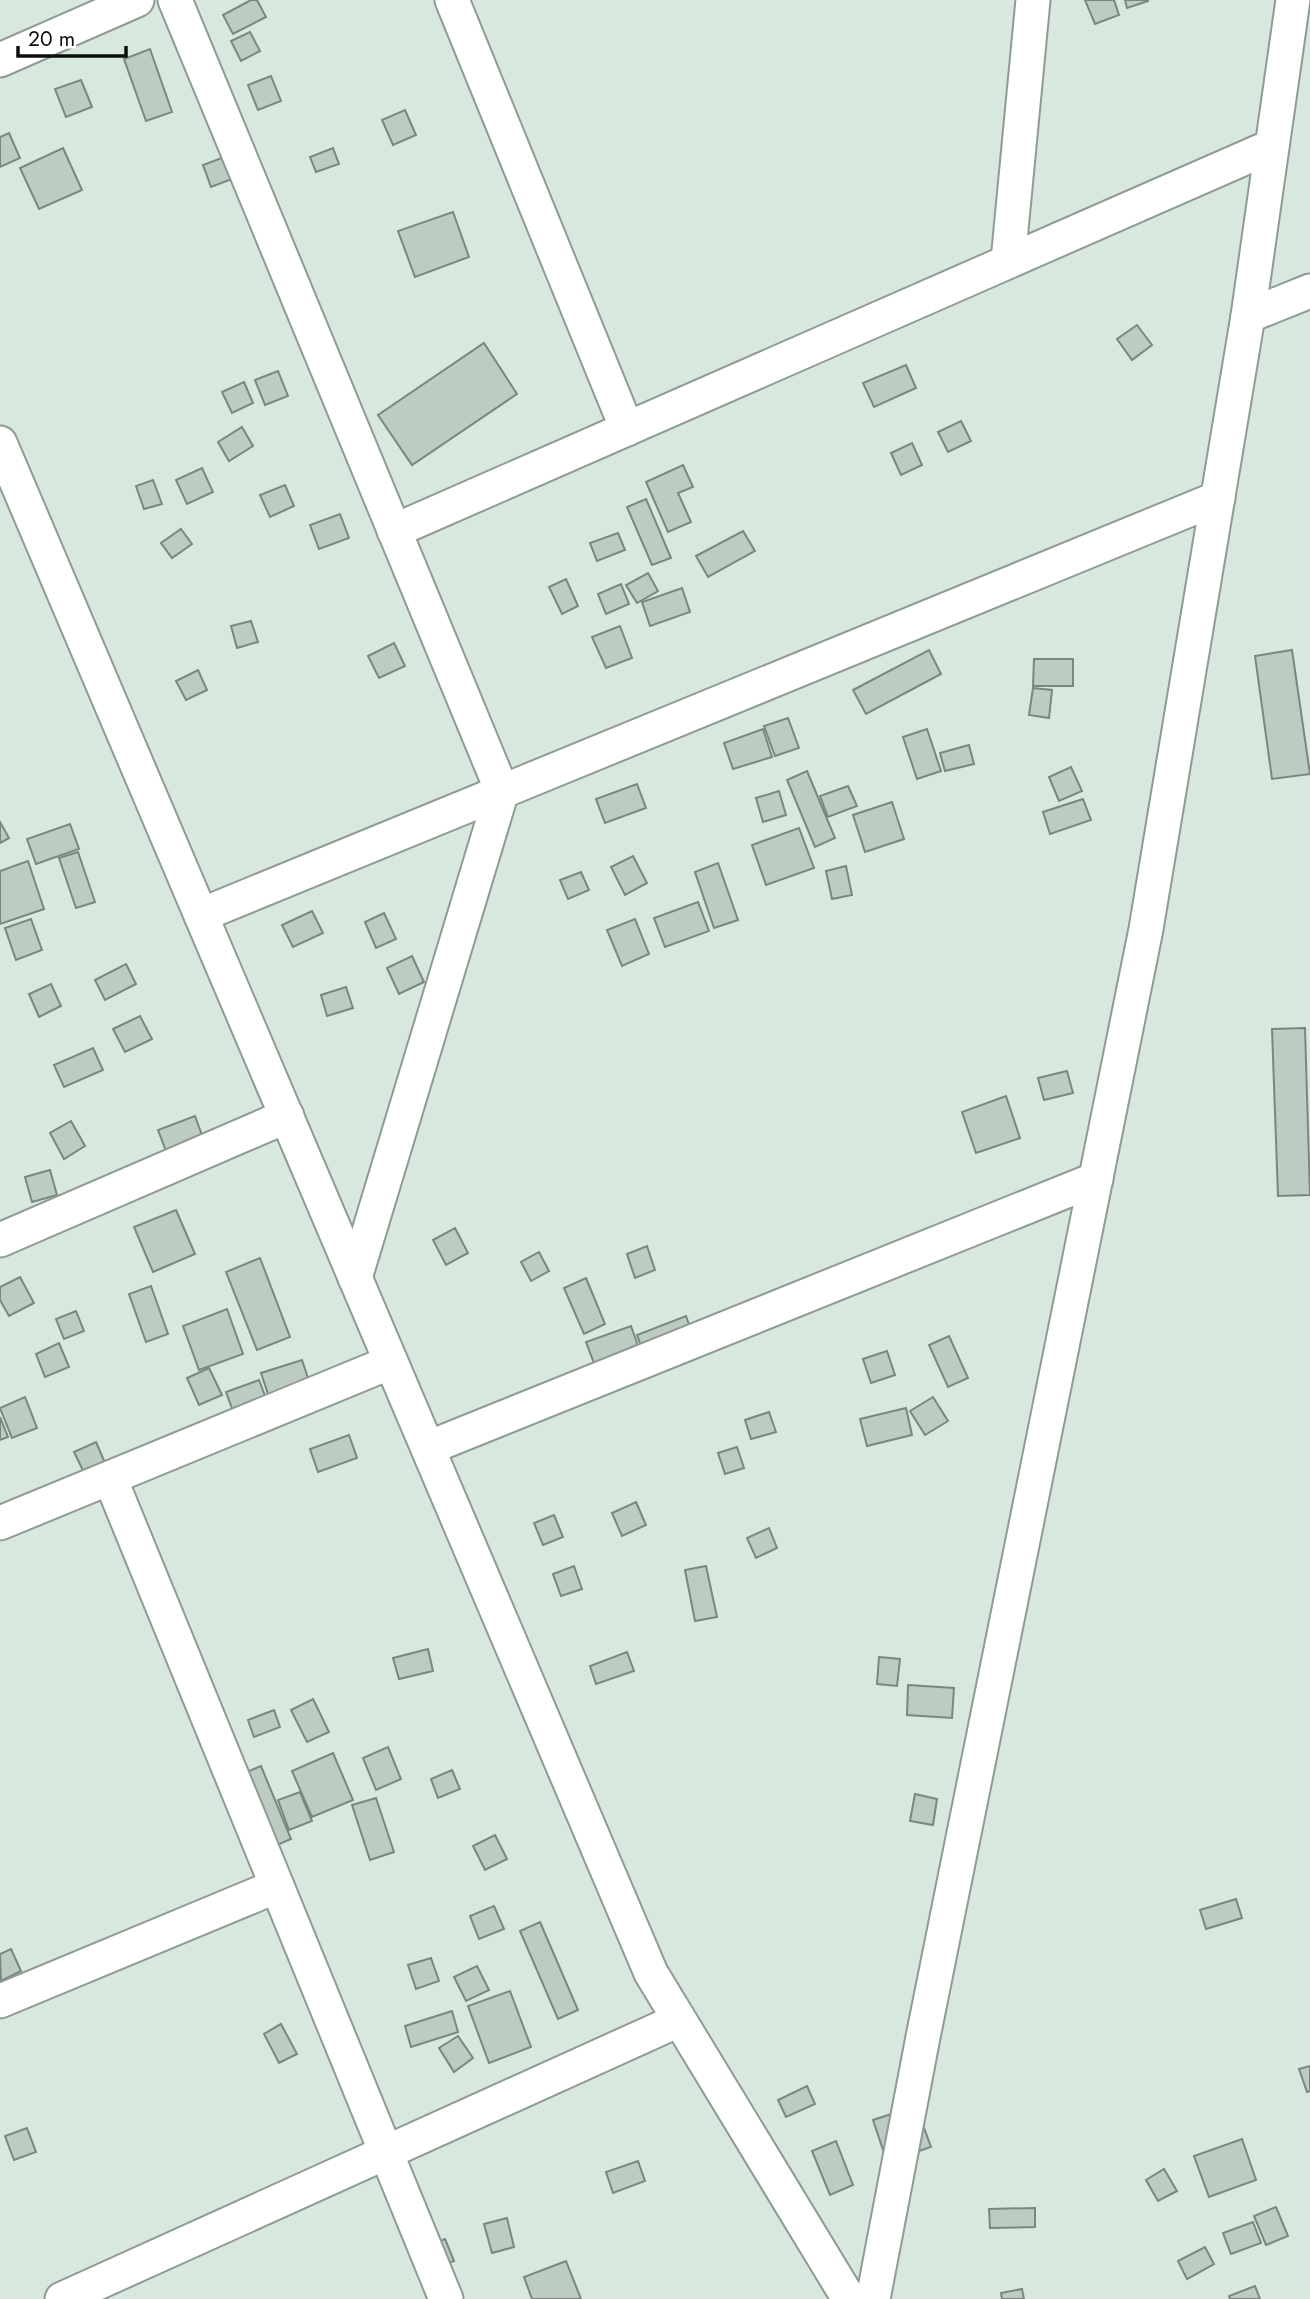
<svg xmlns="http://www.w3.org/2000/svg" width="1310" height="2299" font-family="Jost,sans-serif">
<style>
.building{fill:#bdccc3;stroke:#7a877f;stroke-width:2}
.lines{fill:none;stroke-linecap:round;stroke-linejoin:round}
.minor-casing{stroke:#8e9b93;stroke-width:37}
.minor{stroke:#fff;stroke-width:33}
</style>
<rect width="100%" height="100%" fill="#d9e8df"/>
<g class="building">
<path d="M 251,0 L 257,0 L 266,17 L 233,34 L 223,15 Z"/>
<path d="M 1085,0 L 1114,0 L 1119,15 L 1095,24 Z"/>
<path d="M 1125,0 L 1148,0 L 1148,1 L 1127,8 Z"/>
<path d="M 250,32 L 260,51 L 241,61 L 231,41 Z"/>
<path d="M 150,49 L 172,112 L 146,121 L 124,59 Z"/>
<path d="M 271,76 L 281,101 L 258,110 L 248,85 Z"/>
<path d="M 81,80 L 92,107 L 66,117 L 55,89 Z"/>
<path d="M 405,110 L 416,135 L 393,145 L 382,120 Z"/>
<path d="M 9,133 L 20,158 L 0,167 L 0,137 Z"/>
<path d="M 63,148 L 82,190 L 39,209 L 20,168 Z"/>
<path d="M 333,148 L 339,164 L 316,172 L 310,157 Z"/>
<path d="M 224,157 L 232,179 L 211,187 L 203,165 Z"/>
<path d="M 453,212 L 469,257 L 415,277 L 398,231 Z"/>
<path d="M 1137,325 L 1152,345 L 1132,360 L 1117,339 Z"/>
<path d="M 484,343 L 517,394 L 412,465 L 378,415 Z"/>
<path d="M 906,365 L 916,388 L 874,407 L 863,383 Z"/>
<path d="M 278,371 L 288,396 L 265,405 L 255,380 Z"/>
<path d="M 244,382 L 253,403 L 232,413 L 222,392 Z"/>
<path d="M 961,421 L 971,441 L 948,452 L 938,432 Z"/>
<path d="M 242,427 L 253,446 L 229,461 L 218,442 Z"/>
<path d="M 912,443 L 922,465 L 901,475 L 891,453 Z"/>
<path d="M 683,465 L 693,487 L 678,493 L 691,522 L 668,532 L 646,482 Z"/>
<path d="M 202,468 L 213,492 L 187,504 L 176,480 Z"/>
<path d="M 153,480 L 162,504 L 144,509 L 136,486 Z"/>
<path d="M 285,485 L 294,506 L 270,517 L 260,495 Z"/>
<path d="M 646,499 L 671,558 L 652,565 L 627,507 Z"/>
<path d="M 340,514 L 349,538 L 319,549 L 310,525 Z"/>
<path d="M 181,529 L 192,544 L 172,558 L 161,543 Z"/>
<path d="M 743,531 L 755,551 L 708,577 L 696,556 Z"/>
<path d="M 618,533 L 625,550 L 597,561 L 590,543 Z"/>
<path d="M 648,573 L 658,591 L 637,603 L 626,585 Z"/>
<path d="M 566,579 L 578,606 L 562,614 L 549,587 Z"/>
<path d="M 621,584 L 629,604 L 606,614 L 598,594 Z"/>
<path d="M 682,588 L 690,612 L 650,626 L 642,602 Z"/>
<path d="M 251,621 L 258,642 L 237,648 L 231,626 Z"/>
<path d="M 620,626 L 632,658 L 606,668 L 592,637 Z"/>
<path d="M 394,643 L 405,666 L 379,678 L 368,656 Z"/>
<path d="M 929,650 L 941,674 L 866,714 L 853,690 Z"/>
<path d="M 1292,650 L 1310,774 L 1272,779 L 1255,656 Z"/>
<path d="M 1034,659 L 1073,659 L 1073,686 L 1033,686 Z"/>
<path d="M 198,670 L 207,690 L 186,700 L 176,681 Z"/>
<path d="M 1033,688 L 1052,690 L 1049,718 L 1029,715 Z"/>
<path d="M 788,718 L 799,748 L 775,756 L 764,726 Z"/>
<path d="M 763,729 L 772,757 L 733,769 L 724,743 Z"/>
<path d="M 927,729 L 941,771 L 917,779 L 903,737 Z"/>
<path d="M 969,745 L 974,764 L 945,771 L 940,753 Z"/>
<path d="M 1071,767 L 1082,791 L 1059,801 L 1049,777 Z"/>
<path d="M 807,771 L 835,838 L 815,847 L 787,780 Z"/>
<path d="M 637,784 L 646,808 L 605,823 L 596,799 Z"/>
<path d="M 848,786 L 857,806 L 828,817 L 820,796 Z"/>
<path d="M 779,791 L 786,815 L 763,822 L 756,798 Z"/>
<path d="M 1083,799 L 1091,820 L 1050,834 L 1043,812 Z"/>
<path d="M 892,802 L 904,839 L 865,852 L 853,815 Z"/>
<path d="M 0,822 L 9,838 L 0,843 Z"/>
<path d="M 70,824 L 79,849 L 36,864 L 27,839 Z"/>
<path d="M 799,828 L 814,868 L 766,885 L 752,845 Z"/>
<path d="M 78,852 L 95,902 L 76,908 L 59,858 Z"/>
<path d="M 633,856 L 647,883 L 625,895 L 611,867 Z"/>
<path d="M 28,861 L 44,909 L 0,924 L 0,871 Z"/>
<path d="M 718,863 L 738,920 L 714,928 L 695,872 Z"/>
<path d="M 846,866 L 852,895 L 832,899 L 826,871 Z"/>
<path d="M 581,872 L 589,890 L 568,899 L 560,880 Z"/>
<path d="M 698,902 L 709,931 L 665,947 L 654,918 Z"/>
<path d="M 312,911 L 323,933 L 293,947 L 282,925 Z"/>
<path d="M 384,913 L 396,939 L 376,948 L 365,922 Z"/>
<path d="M 31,919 L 42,950 L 16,960 L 5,928 Z"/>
<path d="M 635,919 L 649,954 L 622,966 L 607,930 Z"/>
<path d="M 412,956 L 424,982 L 399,994 L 387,968 Z"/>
<path d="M 126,964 L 136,984 L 105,1000 L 95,980 Z"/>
<path d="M 51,984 L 61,1006 L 39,1017 L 29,994 Z"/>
<path d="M 346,987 L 353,1008 L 327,1016 L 321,995 Z"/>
<path d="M 140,1016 L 152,1039 L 125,1052 L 113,1029 Z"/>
<path d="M 1305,1028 L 1310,1195 L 1278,1196 L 1272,1029 Z"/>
<path d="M 93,1048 L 103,1070 L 64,1087 L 54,1065 Z"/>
<path d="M 1067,1071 L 1073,1093 L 1044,1100 L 1038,1078 Z"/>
<path d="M 1006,1096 L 1020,1138 L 976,1153 L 962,1112 Z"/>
<path d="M 195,1116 L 206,1146 L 169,1159 L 158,1130 Z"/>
<path d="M 71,1121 L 85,1146 L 64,1159 L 50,1133 Z"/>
<path d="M 50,1170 L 57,1195 L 32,1202 L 25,1177 Z"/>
<path d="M 176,1210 L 195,1254 L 153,1272 L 134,1227 Z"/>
<path d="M 455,1228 L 468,1253 L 446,1265 L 433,1240 Z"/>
<path d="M 647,1246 L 655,1270 L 635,1278 L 627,1254 Z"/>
<path d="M 539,1252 L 549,1271 L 531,1281 L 521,1262 Z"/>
<path d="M 260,1258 L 290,1337 L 257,1350 L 226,1272 Z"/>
<path d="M 20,1277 L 34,1303 L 9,1316 L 0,1300 L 0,1287 Z"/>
<path d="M 586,1278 L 605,1324 L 584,1334 L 564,1288 Z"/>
<path d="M 151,1286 L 168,1334 L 146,1342 L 129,1294 Z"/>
<path d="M 227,1309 L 243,1354 L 199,1370 L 183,1326 Z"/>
<path d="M 76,1311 L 84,1331 L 64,1339 L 56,1319 Z"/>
<path d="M 686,1316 L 695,1341 L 646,1359 L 637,1335 Z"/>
<path d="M 631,1326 L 644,1363 L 600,1379 L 586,1342 Z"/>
<path d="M 949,1336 L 968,1378 L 948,1387 L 929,1345 Z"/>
<path d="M 59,1343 L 69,1367 L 45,1377 L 36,1354 Z"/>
<path d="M 887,1351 L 895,1375 L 871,1383 L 863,1359 Z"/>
<path d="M 302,1360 L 313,1393 L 272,1406 L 261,1373 Z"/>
<path d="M 209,1368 L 222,1395 L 199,1405 L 187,1378 Z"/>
<path d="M 259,1380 L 270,1409 L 237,1422 L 226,1392 Z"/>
<path d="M 25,1397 L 37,1428 L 12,1438 L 0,1408 Z"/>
<path d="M 933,1397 L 948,1421 L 925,1435 L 910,1411 Z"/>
<path d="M 906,1408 L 912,1435 L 867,1446 L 860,1419 Z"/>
<path d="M 769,1412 L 776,1432 L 751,1439 L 745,1420 Z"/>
<path d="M 0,1417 L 8,1437 L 0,1440 Z"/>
<path d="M 349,1435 L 357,1458 L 318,1472 L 310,1449 Z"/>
<path d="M 96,1442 L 109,1472 L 88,1481 L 74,1452 Z"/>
<path d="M 737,1447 L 744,1468 L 725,1474 L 718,1453 Z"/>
<path d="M 636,1502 L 646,1525 L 622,1536 L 612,1513 Z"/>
<path d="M 554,1515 L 563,1537 L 543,1545 L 534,1523 Z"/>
<path d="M 769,1528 L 777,1548 L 756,1558 L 747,1538 Z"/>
<path d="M 574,1566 L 582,1589 L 561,1596 L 553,1574 Z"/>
<path d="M 706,1566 L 717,1617 L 695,1621 L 685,1570 Z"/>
<path d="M 428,1649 L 433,1671 L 399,1679 L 393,1658 Z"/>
<path d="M 627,1652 L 634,1671 L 596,1684 L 590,1666 Z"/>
<path d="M 879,1657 L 900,1659 L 897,1686 L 877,1684 Z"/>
<path d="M 908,1685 L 954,1688 L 952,1718 L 907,1715 Z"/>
<path d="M 313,1699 L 329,1732 L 307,1742 L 291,1710 Z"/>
<path d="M 274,1710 L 280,1727 L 254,1737 L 248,1720 Z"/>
<path d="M 388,1747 L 401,1779 L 376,1790 L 363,1758 Z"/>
<path d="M 333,1753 L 353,1800 L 312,1817 L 292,1771 Z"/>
<path d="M 261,1766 L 291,1839 L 268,1849 L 237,1776 Z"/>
<path d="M 452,1770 L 460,1789 L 438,1798 L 431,1779 Z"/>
<path d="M 300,1792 L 312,1821 L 289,1830 L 278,1800 Z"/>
<path d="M 915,1794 L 937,1799 L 933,1825 L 910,1821 Z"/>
<path d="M 376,1798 L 394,1852 L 370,1860 L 352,1805 Z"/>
<path d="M 495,1835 L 507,1859 L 485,1870 L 473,1846 Z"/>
<path d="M 1236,1899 L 1242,1918 L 1206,1929 L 1200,1910 Z"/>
<path d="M 494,1906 L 504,1929 L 479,1939 L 470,1916 Z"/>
<path d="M 540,1922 L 578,2010 L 558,2019 L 520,1931 Z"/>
<path d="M 11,1949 L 21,1971 L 1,1981 L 0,1954 Z"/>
<path d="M 431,1958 L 439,1981 L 416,1989 L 408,1965 Z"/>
<path d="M 477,1966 L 489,1990 L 466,2001 L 454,1977 Z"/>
<path d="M 510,1991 L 531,2047 L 489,2063 L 468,2006 Z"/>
<path d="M 452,2011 L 458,2032 L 411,2047 L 405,2026 Z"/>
<path d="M 281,2024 L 297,2054 L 279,2063 L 264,2034 Z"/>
<path d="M 458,2036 L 473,2058 L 454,2072 L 439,2048 Z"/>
<path d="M 1310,2066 L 1310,2091 L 1307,2092 L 1299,2069 Z"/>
<path d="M 807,2086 L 815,2104 L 786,2117 L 778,2100 Z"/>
<path d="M 916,2106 L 931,2147 L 887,2162 L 873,2120 Z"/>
<path d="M 27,2128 L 36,2152 L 14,2160 L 5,2136 Z"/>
<path d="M 1242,2139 L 1256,2180 L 1209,2197 L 1194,2156 Z"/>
<path d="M 836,2141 L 853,2185 L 830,2195 L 812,2151 Z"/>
<path d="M 638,2161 L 645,2181 L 613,2193 L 606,2172 Z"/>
<path d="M 1164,2169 L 1177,2191 L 1158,2201 L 1146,2180 Z"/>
<path d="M 1276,2207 L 1288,2236 L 1266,2245 L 1254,2216 Z"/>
<path d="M 1035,2208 L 1035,2227 L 990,2228 L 989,2209 Z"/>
<path d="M 507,2218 L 514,2247 L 492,2253 L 484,2224 Z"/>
<path d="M 1253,2222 L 1261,2243 L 1231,2254 L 1223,2233 Z"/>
<path d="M 445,2239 L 454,2261 L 433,2269 L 424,2247 Z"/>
<path d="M 1205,2247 L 1214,2264 L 1187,2279 L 1178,2261 Z"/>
<path d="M 566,2261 L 581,2299 L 532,2299 L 524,2277 Z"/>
<path d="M 1255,2286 L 1260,2299 L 1230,2299 L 1229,2296 Z"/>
<path d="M 1022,2289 L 1024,2299 L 1002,2299 L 1001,2293 Z"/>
</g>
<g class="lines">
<g class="minor-casing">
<g id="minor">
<path d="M 175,0 L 502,791 L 355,1278"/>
<path d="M 452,0 L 627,429"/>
<path d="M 0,60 L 137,0"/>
<path d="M 1008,261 L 1033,0"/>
<path d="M 1248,316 L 1293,0"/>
<path d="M 0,443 L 651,1973 L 849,2299"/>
<path d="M 394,531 L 1272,146"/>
<path d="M 201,915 L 1218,498"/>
<path d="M 0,1240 L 287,1116"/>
<path d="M 428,1448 L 1096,1179"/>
<path d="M 110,1478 L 446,2299"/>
<path d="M 0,1523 L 391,1362"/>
<path d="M 0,2001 L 277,1886"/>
<path d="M 62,2299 L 679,2020"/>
<path d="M 873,2299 L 923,2037 L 1146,929 L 1248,316 L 1310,291"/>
</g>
</g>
<use href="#minor" class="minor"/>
</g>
<path d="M18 46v10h108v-10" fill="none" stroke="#0a0f0c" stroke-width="3.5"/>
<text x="28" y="46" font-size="21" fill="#0a0f0c" stroke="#ffffff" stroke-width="5" paint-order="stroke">20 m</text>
</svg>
